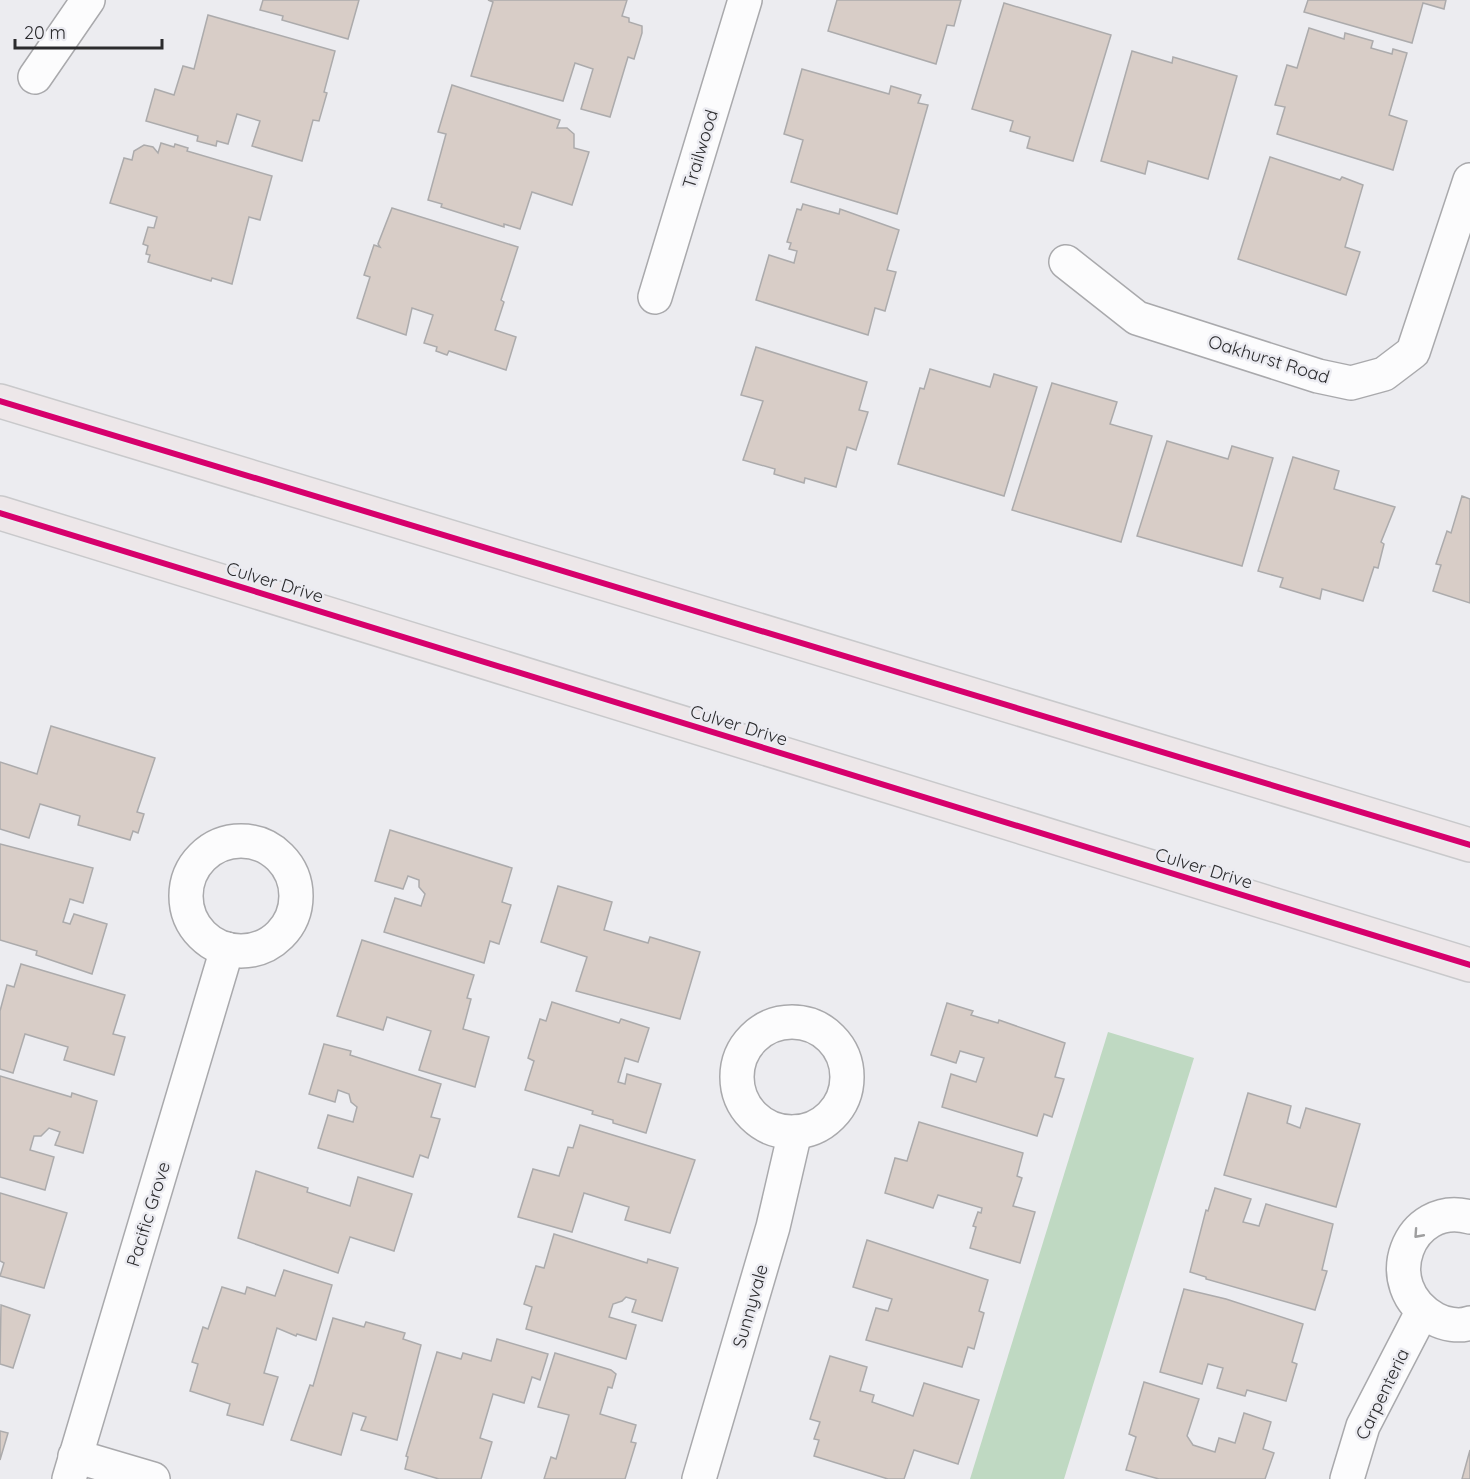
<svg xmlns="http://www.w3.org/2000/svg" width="1470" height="1479" font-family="Quicksand,sans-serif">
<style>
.green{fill:#bfd9c2}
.building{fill:#d8cdc7;stroke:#acabac;stroke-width:1.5}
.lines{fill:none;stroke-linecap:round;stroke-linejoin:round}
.minor-casing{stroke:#a9a9ac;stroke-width:36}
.primary-casing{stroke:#c9c9cb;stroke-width:36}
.minor{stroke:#fcfcfd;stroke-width:33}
.primary{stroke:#ede7e9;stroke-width:33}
.cycleway-casing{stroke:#ebebf1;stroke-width:10}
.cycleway{stroke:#d6006c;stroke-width:6}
.oneway{stroke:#9e9e9f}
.labels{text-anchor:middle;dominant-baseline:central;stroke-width:5;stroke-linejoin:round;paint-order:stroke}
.street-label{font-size:18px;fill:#2b2b2d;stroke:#ebebf1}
</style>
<rect width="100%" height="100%" fill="#ececf0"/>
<path class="green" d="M 1108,1032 L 1194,1058 L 1064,1479 L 970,1479 Z"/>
<g class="building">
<path d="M 263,0 L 359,0 L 348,39 L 282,20 L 283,16 L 260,10 Z"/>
<path d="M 488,0 L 627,0 L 622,16 L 629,18 L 629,22 L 642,26 L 642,33 L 634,59 L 628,57 L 610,117 L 581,109 L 593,69 L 575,63 L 563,101 L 471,76 L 493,2 Z"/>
<path d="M 837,0 L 961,0 L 954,26 L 947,25 L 936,64 L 828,31 Z"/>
<path d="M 1308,0 L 1446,0 L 1444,9 L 1423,3 L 1412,43 L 1304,12 Z"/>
<path d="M 1004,3 L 1111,35 L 1073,161 L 1027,148 L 1030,137 L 1010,131 L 1013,121 L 972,109 Z"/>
<path d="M 208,15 L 335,51 L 324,92 L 327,93 L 319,121 L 313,120 L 302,161 L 252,146 L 260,121 L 237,114 L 228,144 L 217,141 L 216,146 L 197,141 L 198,136 L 146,121 L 155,89 L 174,95 L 183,66 L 194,69 Z"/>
<path d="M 1309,28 L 1344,39 L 1345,33 L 1373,41 L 1371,48 L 1392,54 L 1393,49 L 1407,53 L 1389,115 L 1407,121 L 1393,170 L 1277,134 L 1285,107 L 1275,105 L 1287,65 L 1297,68 Z"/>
<path d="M 1132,51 L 1172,63 L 1173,57 L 1237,76 L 1208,179 L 1148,161 L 1145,174 L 1101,161 Z"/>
<path d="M 802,69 L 889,94 L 891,86 L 921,95 L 918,103 L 928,105 L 897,214 L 791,182 L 803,140 L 784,134 Z"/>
<path d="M 452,85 L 560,120 L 557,128 L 567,128 L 574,134 L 574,148 L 589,152 L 572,205 L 532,192 L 520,229 L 504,224 L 504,227 L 441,207 L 442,204 L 428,200 L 446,134 L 438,132 Z"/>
<path d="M 161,143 L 174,147 L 175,144 L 188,148 L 187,151 L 272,176 L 260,220 L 249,217 L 232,284 L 212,278 L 211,281 L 148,262 L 150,255 L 146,254 L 148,246 L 143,244 L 148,227 L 154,228 L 157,217 L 110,203 L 124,158 L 132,160 L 134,151 L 144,145 L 153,147 L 158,153 Z"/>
<path d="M 1270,157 L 1340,180 L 1342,177 L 1363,185 L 1345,247 L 1360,252 L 1346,295 L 1238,259 Z"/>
<path d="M 803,204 L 839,214 L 840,209 L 899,230 L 887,270 L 896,272 L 885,311 L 875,308 L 868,335 L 756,300 L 769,255 L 794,263 L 797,251 L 789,249 L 791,243 L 787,242 L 797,209 L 801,210 Z"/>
<path d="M 392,208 L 518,247 L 501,300 L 504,302 L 495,330 L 516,337 L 506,370 L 449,351 L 447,355 L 436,351 L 437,347 L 424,343 L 433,315 L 412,308 L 406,335 L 357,318 L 370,277 L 364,275 L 374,245 L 380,247 L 378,244 Z"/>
<path d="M 756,347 L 867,382 L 859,410 L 868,412 L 856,450 L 847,447 L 836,487 L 805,478 L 804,483 L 774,474 L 775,469 L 743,460 L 763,401 L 741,395 Z"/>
<path d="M 930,369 L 990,387 L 994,374 L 1037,387 L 1004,496 L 898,464 L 920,388 L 924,389 Z"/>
<path d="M 1052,383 L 1117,402 L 1110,424 L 1152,436 L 1121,542 L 1012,510 Z"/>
<path d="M 1167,441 L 1228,459 L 1232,446 L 1273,458 L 1242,566 L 1137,536 Z"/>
<path d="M 1293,457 L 1339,471 L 1334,489 L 1395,507 L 1381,542 L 1384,544 L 1378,568 L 1374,567 L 1363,601 L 1322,589 L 1320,599 L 1280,587 L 1283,578 L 1258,571 Z"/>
<path d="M 1462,496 L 1470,499 L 1470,603 L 1433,591 L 1441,565 L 1436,564 L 1447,531 L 1451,533 Z"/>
<path d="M 51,726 L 155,758 L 137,812 L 144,814 L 138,833 L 133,831 L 130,840 L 78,825 L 80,816 L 40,804 L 29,838 L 0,829 L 0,762 L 37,774 Z"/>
<path d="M 390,830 L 512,868 L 502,902 L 511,905 L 499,944 L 490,941 L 484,963 L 384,932 L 395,898 L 421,906 L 425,894 L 419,887 L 419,880 L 408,876 L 403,889 L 375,881 Z"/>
<path d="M 0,844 L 93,868 L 83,903 L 70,899 L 63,922 L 70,924 L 74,914 L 107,924 L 92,974 L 36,955 L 37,951 L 0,940 Z"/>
<path d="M 558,886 L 612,902 L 604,930 L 648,943 L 650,937 L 700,952 L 680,1019 L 576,991 L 587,957 L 541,942 Z"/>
<path d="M 362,940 L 474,975 L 467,998 L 471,999 L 463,1029 L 489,1037 L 475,1087 L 419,1070 L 431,1031 L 387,1017 L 383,1030 L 337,1016 Z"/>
<path d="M 21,964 L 125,995 L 113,1034 L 125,1037 L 114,1075 L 64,1060 L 68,1047 L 25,1034 L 13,1073 L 0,1069 L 0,1011 L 7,985 L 14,987 Z"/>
<path d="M 552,1002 L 619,1023 L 621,1019 L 649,1028 L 638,1062 L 625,1058 L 618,1082 L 625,1084 L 627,1074 L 661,1084 L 646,1133 L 613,1123 L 613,1120 L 592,1114 L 593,1111 L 525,1090 L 534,1061 L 528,1058 L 540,1019 L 546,1021 Z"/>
<path d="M 947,1003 L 973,1011 L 971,1015 L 998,1023 L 999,1020 L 1065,1043 L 1055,1077 L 1064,1079 L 1052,1117 L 1044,1114 L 1037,1136 L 942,1107 L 951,1074 L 976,1082 L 984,1058 L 960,1051 L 956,1063 L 931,1055 Z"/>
<path d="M 324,1044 L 351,1051 L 350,1055 L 441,1084 L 431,1117 L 440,1119 L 428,1158 L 420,1155 L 413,1177 L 318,1148 L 328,1115 L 353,1122 L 357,1107 L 351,1102 L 349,1094 L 338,1090 L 335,1102 L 309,1094 Z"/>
<path d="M 0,1076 L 71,1097 L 72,1093 L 97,1101 L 83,1153 L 55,1145 L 60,1132 L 49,1128 L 41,1136 L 34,1136 L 30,1150 L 54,1157 L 45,1190 L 0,1177 Z"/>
<path d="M 1248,1093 L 1291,1106 L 1287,1123 L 1300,1128 L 1306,1108 L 1360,1124 L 1336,1207 L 1224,1175 Z"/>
<path d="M 919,1122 L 1023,1153 L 1017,1176 L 1022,1178 L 1013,1206 L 1035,1212 L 1020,1263 L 970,1248 L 976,1227 L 973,1226 L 978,1212 L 981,1213 L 982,1208 L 938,1195 L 933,1208 L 885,1193 L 895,1158 L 907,1161 Z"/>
<path d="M 580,1125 L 695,1160 L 670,1233 L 625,1220 L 629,1207 L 584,1193 L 572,1232 L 518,1217 L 533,1169 L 559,1176 L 568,1147 L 573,1148 Z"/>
<path d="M 256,1171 L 308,1188 L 307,1192 L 350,1206 L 358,1177 L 412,1194 L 394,1251 L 350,1237 L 338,1273 L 238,1238 Z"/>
<path d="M 1215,1188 L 1251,1199 L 1243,1222 L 1259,1226 L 1266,1204 L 1333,1224 L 1322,1270 L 1327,1271 L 1315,1310 L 1206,1279 L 1206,1277 L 1190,1272 L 1206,1210 L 1208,1211 Z"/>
<path d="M 0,1193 L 67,1213 L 44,1288 L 0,1276 L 4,1263 L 0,1261 Z"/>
<path d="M 554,1234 L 647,1263 L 648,1259 L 678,1268 L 662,1321 L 632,1312 L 636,1300 L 626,1297 L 622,1301 L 613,1304 L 609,1317 L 636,1325 L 626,1359 L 526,1329 L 532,1307 L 524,1304 L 536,1266 L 544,1268 Z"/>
<path d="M 867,1240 L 988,1280 L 979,1311 L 984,1313 L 974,1349 L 968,1347 L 962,1367 L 866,1340 L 876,1308 L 888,1311 L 892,1299 L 853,1287 Z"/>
<path d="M 284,1270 L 332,1285 L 316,1340 L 297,1334 L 296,1336 L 277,1328 L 264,1373 L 278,1377 L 263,1425 L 227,1415 L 230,1404 L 190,1391 L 198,1364 L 192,1362 L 203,1327 L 208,1329 L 222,1287 L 245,1294 L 247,1287 L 275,1296 Z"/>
<path d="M 1184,1289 L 1226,1299 L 1303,1324 L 1292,1362 L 1297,1364 L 1286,1401 L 1247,1390 L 1245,1396 L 1217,1388 L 1223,1368 L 1208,1364 L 1202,1384 L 1160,1372 Z"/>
<path d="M 1,1305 L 30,1315 L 13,1368 L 0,1364 Z"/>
<path d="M 333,1318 L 364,1327 L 366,1322 L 405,1333 L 403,1339 L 421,1345 L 397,1440 L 361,1430 L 366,1417 L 353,1413 L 341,1455 L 291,1440 L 310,1385 L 313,1386 Z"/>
<path d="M 497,1339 L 548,1354 L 540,1380 L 532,1377 L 524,1403 L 493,1394 L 480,1438 L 492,1442 L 481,1479 L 439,1479 L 405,1469 L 408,1457 L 406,1456 L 437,1352 L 461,1359 L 463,1353 L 491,1361 Z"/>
<path d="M 555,1353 L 611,1370 L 616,1374 L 612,1388 L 608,1387 L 600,1414 L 636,1425 L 631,1442 L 636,1443 L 625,1479 L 544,1479 L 551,1457 L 556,1459 L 569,1415 L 538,1407 Z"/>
<path d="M 830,1356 L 867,1367 L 860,1391 L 874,1395 L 872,1402 L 913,1416 L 924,1383 L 979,1400 L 958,1464 L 914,1450 L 904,1479 L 888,1479 L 814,1456 L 819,1440 L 814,1439 L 820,1422 L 810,1419 Z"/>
<path d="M 1144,1382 L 1199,1399 L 1187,1436 L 1193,1445 L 1215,1452 L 1219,1438 L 1235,1443 L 1244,1413 L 1271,1422 L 1263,1449 L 1274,1453 L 1265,1479 L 1159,1479 L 1126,1470 L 1136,1437 L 1129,1434 Z"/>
<path d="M 0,1431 L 8,1433 L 0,1460 Z"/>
<path d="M 1470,1450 L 1470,1479 L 1462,1479 Z"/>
</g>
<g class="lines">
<g class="minor-casing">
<g id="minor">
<path d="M 35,77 L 88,0"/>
<path d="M 1066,262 L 1137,318 L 1318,376 L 1351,383 L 1384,374 L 1413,352 L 1470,180"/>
<path d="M 655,297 L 745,0"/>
<circle cx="241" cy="896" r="55"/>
<circle cx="792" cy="1077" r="55"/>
<path d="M 1470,1217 C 1409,1200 1375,1286 1435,1319 C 1444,1324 1459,1327 1470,1323"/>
<path d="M 75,1456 L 153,1479"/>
<path d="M 69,1479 L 227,949"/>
<path d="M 699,1479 L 773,1227 L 795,1132"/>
<path d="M 1347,1479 L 1363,1426 L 1422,1312"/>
</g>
</g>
<g class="primary-casing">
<g id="primary">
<path d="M 0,401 L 1470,845"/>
<path d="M 0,513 L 1470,965"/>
</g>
</g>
<use href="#minor" class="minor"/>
<use href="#primary" class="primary"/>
<g class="cycleway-casing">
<g id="cycleway">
<path d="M 0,401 L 1470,845"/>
<path d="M 0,513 L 1470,965"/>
</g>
</g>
<use href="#cycleway" class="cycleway"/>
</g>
<defs><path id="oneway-chevron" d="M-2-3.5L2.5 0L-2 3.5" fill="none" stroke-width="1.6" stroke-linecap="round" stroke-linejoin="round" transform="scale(1.5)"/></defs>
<use class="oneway" href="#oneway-chevron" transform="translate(1418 1234) rotate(132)"/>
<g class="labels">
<g class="street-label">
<text transform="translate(700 149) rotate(-73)">Trailwood</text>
<text transform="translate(1269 359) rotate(17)">Oakhurst Road</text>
<text transform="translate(275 582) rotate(17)">Culver Drive</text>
<text transform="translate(739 725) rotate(17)">Culver Drive</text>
<text transform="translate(1204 868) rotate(17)">Culver Drive</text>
<text transform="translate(148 1214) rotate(-73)">Pacific Grove</text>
<text transform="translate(750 1306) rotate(-74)">Sunnyvale</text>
<text transform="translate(1382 1394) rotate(-64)">Carpenteria</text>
</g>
</g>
<path d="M15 39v9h147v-9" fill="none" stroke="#2b2b2d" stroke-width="3"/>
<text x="24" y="39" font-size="18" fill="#2b2b2d" stroke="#ebebf1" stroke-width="4.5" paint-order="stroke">20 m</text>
</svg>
